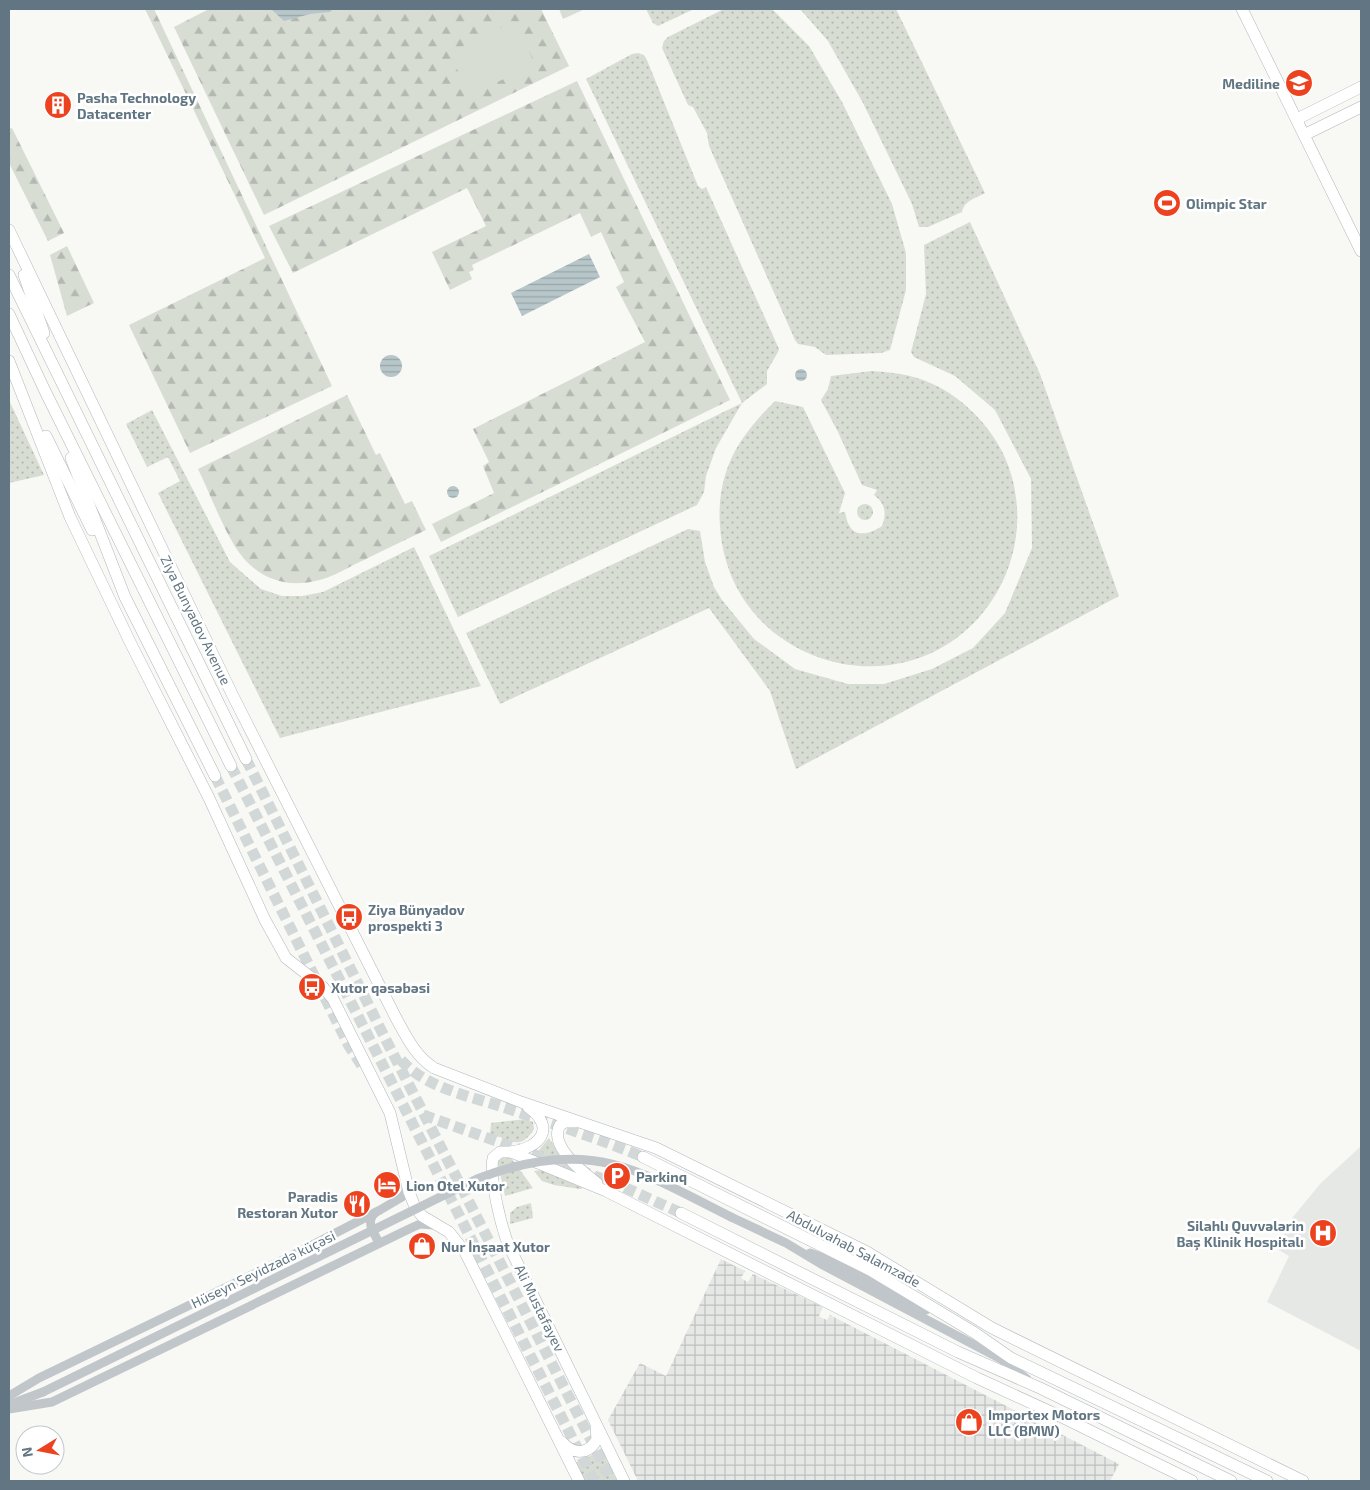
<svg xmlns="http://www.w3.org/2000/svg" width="1370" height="1490" font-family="'Exo 2',sans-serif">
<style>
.built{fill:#e6e8e6}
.industrial{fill:url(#industrial-grid)}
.grass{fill:url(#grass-dots)}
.forest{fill:url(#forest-firs)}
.green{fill:#d8ddd4}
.water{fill:url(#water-rules)}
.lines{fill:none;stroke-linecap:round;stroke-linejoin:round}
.major-tunnel{stroke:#d2d8d8;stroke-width:11;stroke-dasharray:11 5.5;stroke-linecap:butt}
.major-casing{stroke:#b1b8bc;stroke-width:12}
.minor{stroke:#c0c6c9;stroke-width:9}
.major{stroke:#fff;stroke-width:11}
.minor-bridge{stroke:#c0c6c9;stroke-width:9}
.labels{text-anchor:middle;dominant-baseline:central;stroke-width:5;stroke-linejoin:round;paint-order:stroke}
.poi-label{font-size:14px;font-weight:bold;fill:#617682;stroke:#fff;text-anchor:start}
.street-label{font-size:14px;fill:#617682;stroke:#fff}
</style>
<defs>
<pattern id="industrial-grid" width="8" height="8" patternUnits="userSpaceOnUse" patternTransform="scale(1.25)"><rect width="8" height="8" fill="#e6e8e6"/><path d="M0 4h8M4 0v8" fill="none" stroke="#bec1c0"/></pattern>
<pattern id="grass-dots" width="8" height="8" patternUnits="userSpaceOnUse" patternTransform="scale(1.25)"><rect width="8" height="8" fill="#d8ddd4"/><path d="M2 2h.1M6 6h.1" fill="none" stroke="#b3b8b1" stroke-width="1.8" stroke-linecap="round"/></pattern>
<pattern id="forest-firs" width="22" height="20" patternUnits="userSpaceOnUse" patternTransform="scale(1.25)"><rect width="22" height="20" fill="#d8ddd4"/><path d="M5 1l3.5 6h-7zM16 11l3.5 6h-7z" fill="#b3b8b1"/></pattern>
<pattern id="water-rules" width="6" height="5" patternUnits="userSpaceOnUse" patternTransform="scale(1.25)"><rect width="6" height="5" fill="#b7c6c9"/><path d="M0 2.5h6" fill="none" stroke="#98a5a9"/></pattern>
</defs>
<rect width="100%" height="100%" fill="#f8f8f5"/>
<path class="built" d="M 1361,1146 L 1361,1351 L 1267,1302 L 1289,1256 L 1277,1249 L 1293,1217 L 1320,1184 Z"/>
<path class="industrial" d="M 721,1259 L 745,1271 L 741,1278 L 744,1280 L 748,1282 L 753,1274 L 823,1307 L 819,1316 L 822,1318 L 827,1320 L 830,1315 L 1119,1464 L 1110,1481 L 638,1481 L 608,1420 L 640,1363 L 666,1376 Z"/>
<g class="grass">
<path d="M 646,9 L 694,9 L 658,26 L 653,23 Z"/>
<path d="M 724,9 L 772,9 L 809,46 L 842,102 L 892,204 L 906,253 L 906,290 L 890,350 L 881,353 L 826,355 L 815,347 L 798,344 L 795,340 L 709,146 L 707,133 L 693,107 L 688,105 L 662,48 L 664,41 L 668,37 Z"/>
<path d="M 800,9 L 896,9 L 985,193 C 976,198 964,201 962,212 L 928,227 L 919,227 L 912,204 L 863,103 L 828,41 Z"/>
<path d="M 638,53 L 644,55 L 647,60 L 698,186 L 702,189 L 706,187 L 779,349 L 778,352 L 767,371 L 767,384 L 742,403 L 716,448 L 706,476 L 704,492 L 697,505 L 458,617 L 429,556 L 742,403 L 586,79 L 632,54 Z"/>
<path d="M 970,222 L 1040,374 L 1119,596 L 796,769 L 770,691 L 709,608 L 500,704 L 466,633 L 688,529 L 700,531 L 705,562 L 714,587 L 722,600 L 754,639 L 795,669 L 848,684 L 884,684 L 932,669 L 973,648 L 1005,613 L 1032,548 L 1031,479 L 995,410 L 955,376 L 914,357 L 911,352 L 926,294 L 924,245 Z"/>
<path d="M 872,371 C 885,372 898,373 910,376 C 953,386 993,424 1008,465 C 1024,508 1019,555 996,594 C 920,720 729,671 720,526 C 718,503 722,478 732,457 C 743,435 758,418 775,401 L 803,407 L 845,493 L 839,513 L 845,512 C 846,516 847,522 849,525 C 856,539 872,533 882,526 C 887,513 885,503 874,495 L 877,490 L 862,485 L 838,432 L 821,400 L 828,389 L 831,376 Z"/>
<path d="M 9,400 L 44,475 L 9,483 Z"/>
<path d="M 152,410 L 230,562 L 261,589 L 282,596 L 302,596 L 323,592 L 414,547 L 481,686 L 280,738 L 158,493 L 180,481 L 168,457 L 147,467 L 126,424 Z"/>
<circle cx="865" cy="512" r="8"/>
<path d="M 526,1119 L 533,1122 L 534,1129 C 520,1152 511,1139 490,1134 L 491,1123 Z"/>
<path d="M 549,1138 L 570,1170 L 530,1155 L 539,1150 Z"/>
<path d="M 509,1156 L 512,1159 L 533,1188 L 505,1196 L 498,1164 L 499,1159 Z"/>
<path d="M 543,1170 L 583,1188 L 580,1189 L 554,1185 L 542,1181 L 534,1171 Z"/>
<path d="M 531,1203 L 533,1218 L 510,1224 L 510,1213 L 517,1207 Z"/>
<path d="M 602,1450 L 617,1481 L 584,1481 L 575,1463 Z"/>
</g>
<g class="forest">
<path d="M 145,9 L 154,9 L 332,386 L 190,453 L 129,325 L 265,258 Z"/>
<path d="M 209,9 L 541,9 L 569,66 L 264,215 L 174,27 Z"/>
<path d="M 577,81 L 730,400 L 441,542 L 432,524 L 494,493 L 483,466 L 489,462 L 473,429 L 645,342 L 616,287 L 624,282 L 601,232 L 591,237 L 580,213 L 472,265 L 474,270 L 469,272 L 472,279 L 450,290 L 432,252 L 486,226 L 467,188 L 293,273 L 269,226 Z"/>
<path d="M 12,128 L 64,233 L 48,241 L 9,163 L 9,129 Z"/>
<path d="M 67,246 L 94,303 L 67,316 L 50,255 Z"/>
<path d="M 347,395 L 376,455 L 380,453 L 405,504 L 412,501 L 426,530 C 405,540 384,550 364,560 C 348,567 332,578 315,581 C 281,589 252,575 234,545 C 220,521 210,494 198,469 Z"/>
</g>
<g class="green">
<path d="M 559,9 L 585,9 L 563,19 Z"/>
<path d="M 514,21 L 535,64 L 470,95 L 449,53 Z"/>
</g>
<g class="water">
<path d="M 271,9 L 333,9 L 330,12 L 310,14 L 284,21 Z"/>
<path d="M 589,254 L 600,277 L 522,316 L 511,293 Z"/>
<circle cx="391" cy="366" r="11"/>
<circle cx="801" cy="375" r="6"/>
<circle cx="453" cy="492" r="6"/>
</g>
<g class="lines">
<g class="major-tunnel">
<path d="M 246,759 L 386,1040 L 612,1481"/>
<path d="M 231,766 L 594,1481"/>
<path d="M 215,776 L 349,1046 L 364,1069"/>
<path d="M 401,1060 C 426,1088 469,1096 503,1107 C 550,1123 598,1138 643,1157"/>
<path d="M 423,1115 L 617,1184 L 681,1213"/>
</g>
<g class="major-casing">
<g id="major">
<path d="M 1242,9 L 1361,251"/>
<path d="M 1297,119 L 1361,87"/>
<path d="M 1304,135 L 1361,107"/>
<path d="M 9,230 L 232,694 L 396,1018 C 406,1036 415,1056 434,1068 L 521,1102 L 656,1148 L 867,1252 L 992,1328 L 1303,1481"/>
<path d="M 9,275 L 246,759"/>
<path d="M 24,275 L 44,333"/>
<path d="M 9,314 L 45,391 L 231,766"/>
<path d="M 9,361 L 70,517 L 130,642 L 209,798 L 265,920 L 286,958 L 322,986 L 333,999 L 390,1113 L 409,1192 L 415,1207 L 422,1216 L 449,1232 L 465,1252 L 579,1481"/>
<path d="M 46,436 L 92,530"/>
<path d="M 71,458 L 125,597 L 215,776"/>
<path d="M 576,1122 L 565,1122 L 560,1125 C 548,1146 583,1172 597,1183"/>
<path d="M 511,1152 C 540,1148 557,1128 528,1107"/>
<path d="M 643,1157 L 870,1270 L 975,1333 L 1011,1358 L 1267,1481"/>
<path d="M 681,1213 L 958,1352 L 1040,1388 L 1231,1481"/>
<path d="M 562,1442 C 573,1455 589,1455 597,1439 L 596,1427"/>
<path d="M 624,1481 L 508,1244 C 501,1225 489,1178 493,1158 L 500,1152 L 511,1152 L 606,1191 L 977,1378 L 1064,1418 L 1192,1481"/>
</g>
</g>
<g class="minor">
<path d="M 375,1213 C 365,1221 374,1233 379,1243"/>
<path d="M 731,1217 L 786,1243 L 821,1264 L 1001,1359 L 1027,1379"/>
<path d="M 810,1253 L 830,1260 L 926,1310"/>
<path d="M 9,1396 L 39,1378 L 293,1255 L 380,1210 L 402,1197 L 406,1192 L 406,1185"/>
<path d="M 11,1404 L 43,1392"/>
<path d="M 9,1409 L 52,1402 L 409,1229 L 420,1224 L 434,1225"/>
</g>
<use href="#major" class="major"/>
<path class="minor-bridge" d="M 43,1392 L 477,1179 C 520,1162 567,1153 612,1164 C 652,1174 694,1199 731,1217"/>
</g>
<defs>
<g id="school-disc" transform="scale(1.4375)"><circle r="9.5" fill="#ed421f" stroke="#fff"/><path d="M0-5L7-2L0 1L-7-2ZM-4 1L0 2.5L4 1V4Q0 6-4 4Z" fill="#fff"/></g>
<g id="building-disc" transform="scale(1.4375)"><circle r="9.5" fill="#ed421f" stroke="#fff"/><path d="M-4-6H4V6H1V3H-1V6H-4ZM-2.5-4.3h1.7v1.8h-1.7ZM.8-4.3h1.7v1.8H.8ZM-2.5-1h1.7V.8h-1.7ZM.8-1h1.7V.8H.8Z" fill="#fff"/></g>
<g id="stadium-disc" transform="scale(1.4375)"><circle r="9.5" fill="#ed421f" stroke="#fff"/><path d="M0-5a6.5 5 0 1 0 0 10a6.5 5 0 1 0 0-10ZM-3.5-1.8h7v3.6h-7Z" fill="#fff"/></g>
<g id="bus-disc" transform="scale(1.4375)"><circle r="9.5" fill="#ed421f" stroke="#fff"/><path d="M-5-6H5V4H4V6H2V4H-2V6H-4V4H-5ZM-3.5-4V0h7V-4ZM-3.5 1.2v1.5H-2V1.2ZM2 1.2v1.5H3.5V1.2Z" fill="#fff"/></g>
<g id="parking-disc" transform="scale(1.4375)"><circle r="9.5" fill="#ed421f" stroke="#fff"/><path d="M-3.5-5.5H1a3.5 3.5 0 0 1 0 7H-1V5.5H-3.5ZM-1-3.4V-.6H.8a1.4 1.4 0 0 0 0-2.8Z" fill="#fff"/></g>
<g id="hotel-disc" transform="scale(1.4375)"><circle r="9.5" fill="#ed421f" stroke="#fff"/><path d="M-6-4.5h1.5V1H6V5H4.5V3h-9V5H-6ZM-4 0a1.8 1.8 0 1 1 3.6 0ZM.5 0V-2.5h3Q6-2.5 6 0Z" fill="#fff"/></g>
<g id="restaurant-disc" transform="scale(1.4375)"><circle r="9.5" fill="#ed421f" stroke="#fff"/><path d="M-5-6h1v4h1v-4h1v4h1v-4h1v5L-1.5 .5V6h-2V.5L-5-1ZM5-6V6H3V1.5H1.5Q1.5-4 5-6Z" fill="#fff"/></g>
<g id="hospital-disc" transform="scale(1.4375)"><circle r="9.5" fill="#ed421f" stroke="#fff"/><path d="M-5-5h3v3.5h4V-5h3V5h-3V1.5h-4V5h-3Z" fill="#fff"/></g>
<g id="shop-disc" transform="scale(1.4375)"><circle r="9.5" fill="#ed421f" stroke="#fff"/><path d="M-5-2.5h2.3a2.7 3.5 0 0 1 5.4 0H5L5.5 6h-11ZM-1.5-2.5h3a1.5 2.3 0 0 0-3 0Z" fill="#fff"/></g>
</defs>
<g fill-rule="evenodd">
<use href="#school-disc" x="1299" y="83"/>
<use href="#building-disc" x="58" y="105"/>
<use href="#stadium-disc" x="1167" y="203"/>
<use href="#bus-disc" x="349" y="917"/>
<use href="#bus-disc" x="312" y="987"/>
<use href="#parking-disc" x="617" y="1176"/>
<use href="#hotel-disc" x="387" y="1185"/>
<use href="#restaurant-disc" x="357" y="1204"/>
<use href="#hospital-disc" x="1323" y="1233"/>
<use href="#shop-disc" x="422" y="1246"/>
<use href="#shop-disc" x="969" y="1422"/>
</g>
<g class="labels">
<g class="poi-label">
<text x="1280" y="83" text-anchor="end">Mediline</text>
<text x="77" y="97">Pasha Technology<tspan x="77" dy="16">Datacenter</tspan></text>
<text x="1186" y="203">Olimpic Star</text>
<text x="368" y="909">Ziya Bünyadov<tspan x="368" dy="16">prospekti 3</tspan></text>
<text x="331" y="987">Xutor qəsəbəsi</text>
<text x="636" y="1176">Parkinq</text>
<text x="406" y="1185">Lion Otel Xutor</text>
<text x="338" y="1196" text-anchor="end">Paradis<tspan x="338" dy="16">Restoran Xutor</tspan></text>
<text x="1304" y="1225" text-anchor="end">Silahlı Quvvələrin<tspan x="1304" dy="16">Baş Klinik Hospitalı</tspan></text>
<text x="441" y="1246">Nur İnşaat Xutor</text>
<text x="988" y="1414">Importex Motors<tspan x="988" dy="16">LLC (BMW)</tspan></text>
</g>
<g class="street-label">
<text transform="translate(196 620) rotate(64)">Ziya Bunyadov Avenue</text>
<text transform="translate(854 1248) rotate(28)">Abdulvahab Salamzade</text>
<text transform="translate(263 1269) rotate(-26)">Hüseyn Seyidzadə küçəsi</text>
<text transform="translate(540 1308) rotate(64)">Ali Mustafayev</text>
</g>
</g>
<rect width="1370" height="1490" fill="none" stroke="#617682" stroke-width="20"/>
<g transform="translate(40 1450) rotate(260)"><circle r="24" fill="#ffffff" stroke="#c0c8cd"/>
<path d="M0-4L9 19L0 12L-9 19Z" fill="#ed421f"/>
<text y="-8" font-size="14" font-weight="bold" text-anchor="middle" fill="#617682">N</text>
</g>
</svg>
